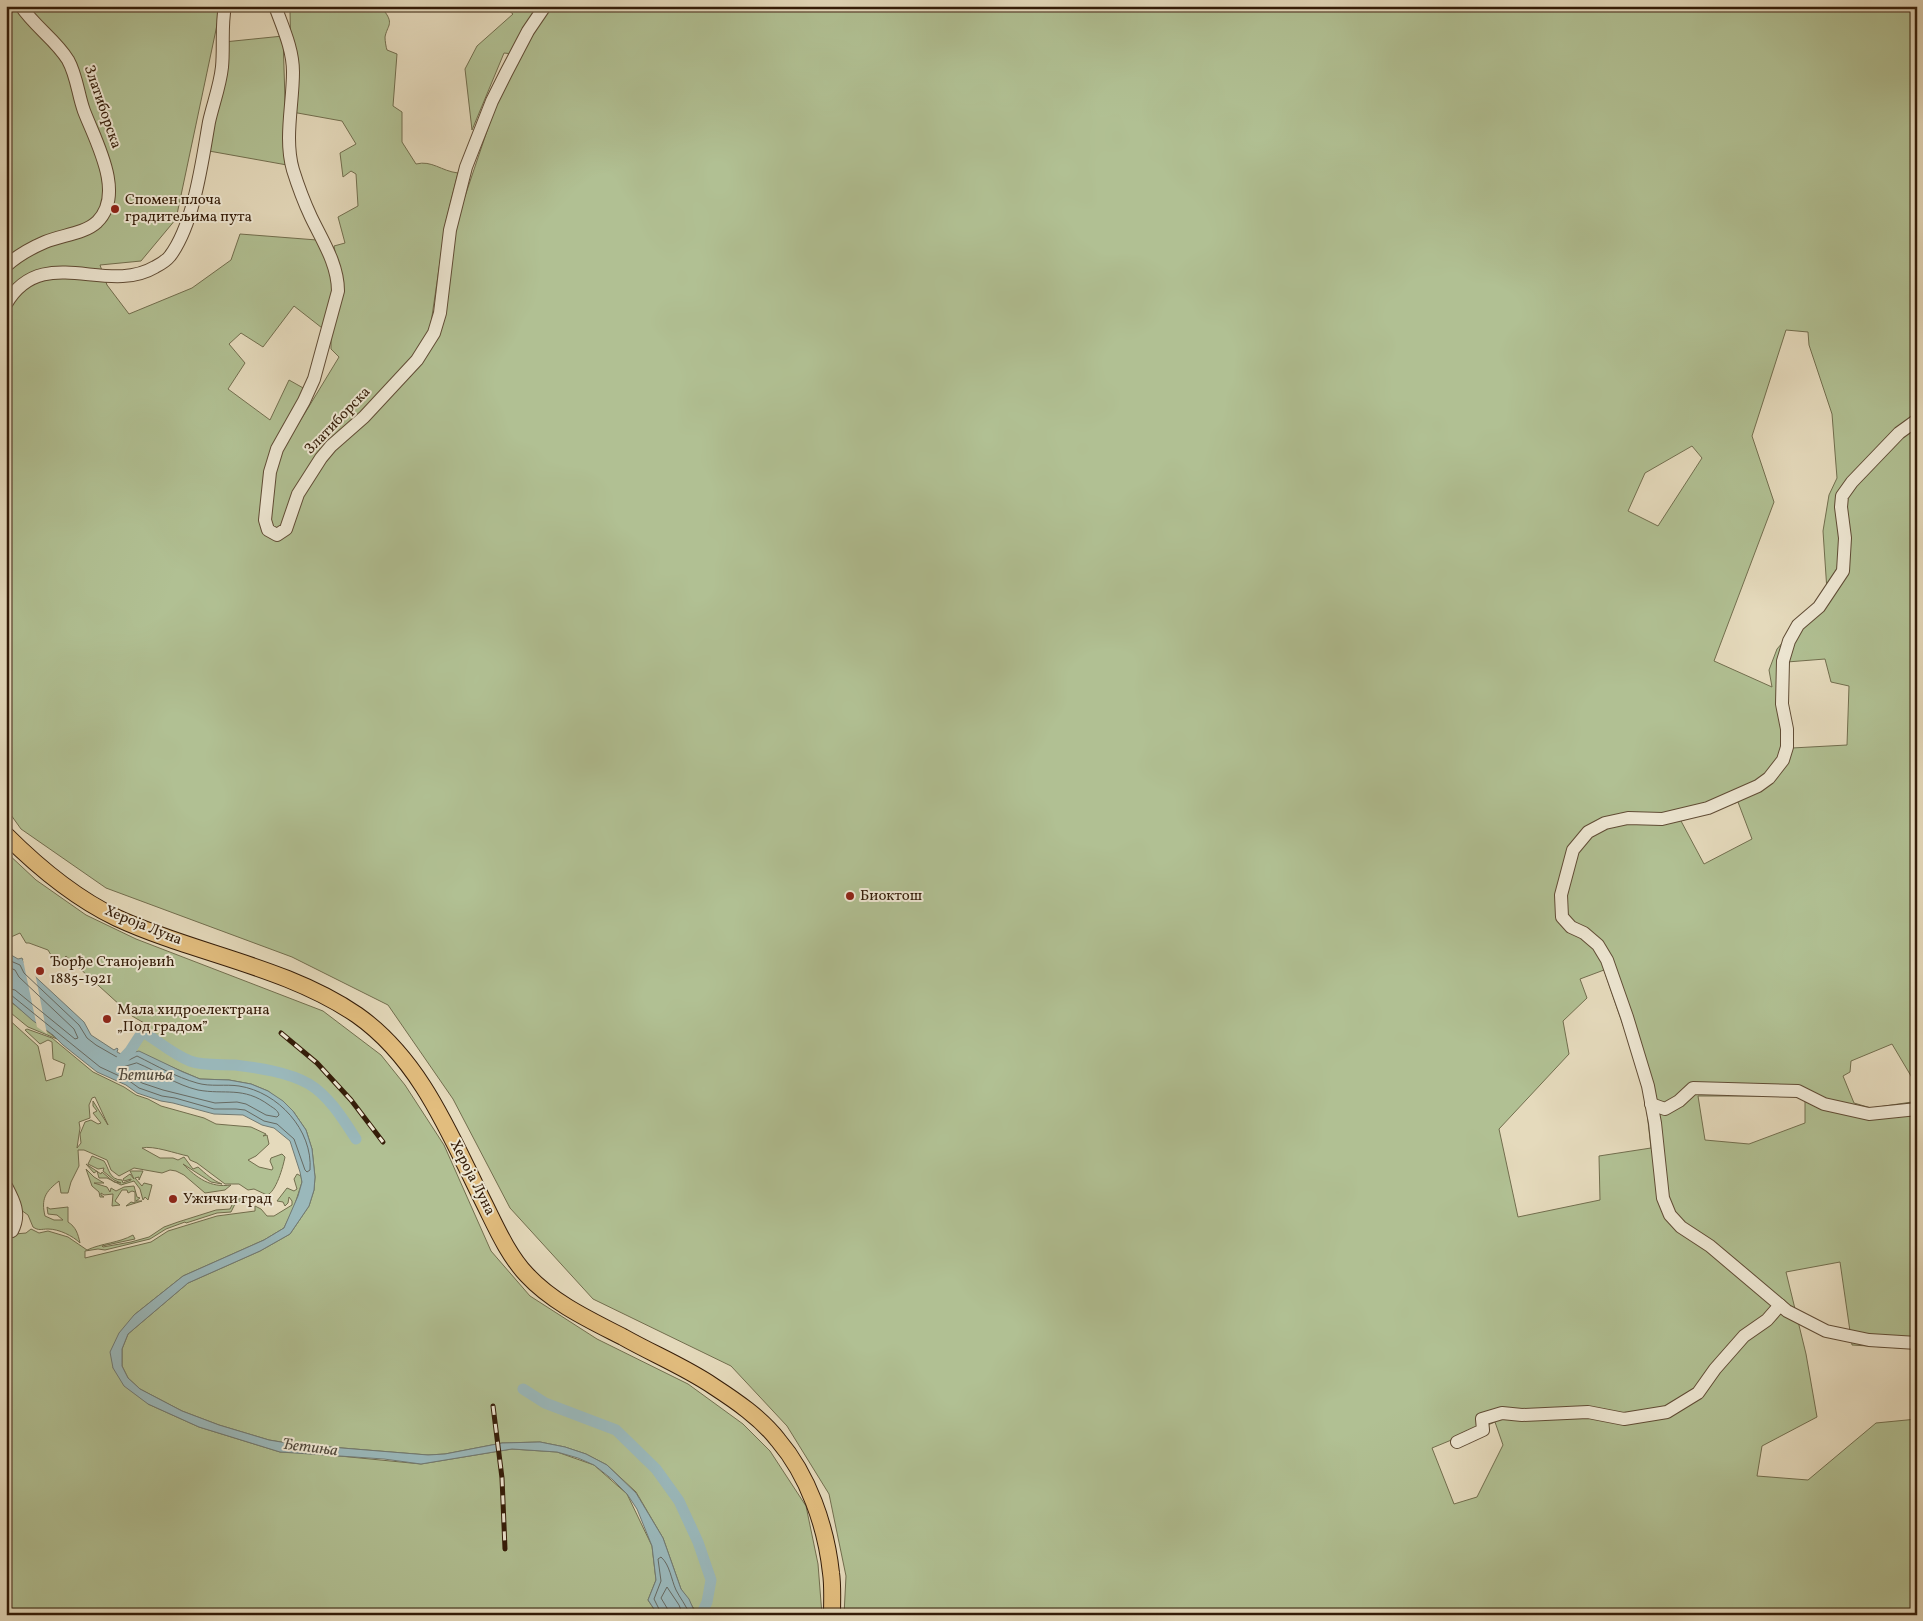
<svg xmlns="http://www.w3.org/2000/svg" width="1923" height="1621" font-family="Vollkorn,serif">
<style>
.green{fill:#b1c093;stroke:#726e4e;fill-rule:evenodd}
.water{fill:#9ab8bb;stroke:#717a73}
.pier{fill:#e5dabc}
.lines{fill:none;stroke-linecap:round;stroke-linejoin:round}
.shore{stroke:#676a62;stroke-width:1}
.canal{stroke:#9ab8bb;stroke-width:11}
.minor-casing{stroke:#604c35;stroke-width:14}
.major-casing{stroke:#341c08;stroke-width:18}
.minor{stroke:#eee7d3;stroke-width:12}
.major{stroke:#e2bd7e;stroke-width:16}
.rail-casing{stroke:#341c08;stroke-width:5}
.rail{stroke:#eee7d3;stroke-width:3;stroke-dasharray:9;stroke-linecap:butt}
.poi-dot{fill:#8f2418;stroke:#eee7d3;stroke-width:2}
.labels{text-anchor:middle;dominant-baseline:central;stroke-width:4;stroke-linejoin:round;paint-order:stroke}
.street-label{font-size:15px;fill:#341c08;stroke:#eee7d3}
.poi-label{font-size:15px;fill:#341c08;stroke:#eee7d3;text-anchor:start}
.water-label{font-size:16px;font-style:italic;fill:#534b3e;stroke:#eee7d3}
</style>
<rect width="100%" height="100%" fill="#e5dabc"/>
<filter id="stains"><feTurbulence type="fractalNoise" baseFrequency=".004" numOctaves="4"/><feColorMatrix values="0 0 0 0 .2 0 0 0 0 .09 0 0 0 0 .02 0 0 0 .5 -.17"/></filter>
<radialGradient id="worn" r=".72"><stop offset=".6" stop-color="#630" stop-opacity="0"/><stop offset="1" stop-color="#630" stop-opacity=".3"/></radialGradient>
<g class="green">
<path d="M 6,6 L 221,6 L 176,219 L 141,261 L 100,265 L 107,285 L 129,314 L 192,288 L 231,260 L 240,234 L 317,240 L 341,287 L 334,246 L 345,243 L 338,217 L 358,206 L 356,174 L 351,171 L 343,177 L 340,153 L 356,144 L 342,121 L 292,112 L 290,11 L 309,6 L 389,6 L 385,12 C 394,24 387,26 385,37 C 385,41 386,47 387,50 L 397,54 L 393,106 L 402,112 L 402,142 L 416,164 C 432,160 441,171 458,173 L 446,221 L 431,323 L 460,211 L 513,54 L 504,53 L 472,130 L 465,69 L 477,46 L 513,14 L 503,6 L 1917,6 L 1917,959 L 1913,962 L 1915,969 L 1917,969 L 1917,1086 L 1892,1044 L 1851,1061 L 1850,1072 L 1843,1076 L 1854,1103 L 1871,1108 L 1912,1102 L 1913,1094 L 1917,1091 L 1917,1349 L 1852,1345 L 1840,1262 L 1786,1272 L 1806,1354 L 1817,1417 L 1762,1446 L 1757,1476 L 1808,1480 L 1876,1423 L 1917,1419 L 1917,1615 L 844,1615 L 846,1576 L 829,1494 L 787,1426 L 731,1366 L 593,1299 L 510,1208 L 453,1099 L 388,1005 L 292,957 L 106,888 L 21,829 L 6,808 ZM 294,306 L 331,335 L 331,349 L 339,357 L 291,436 L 281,429 L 305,389 L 289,380 L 270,420 L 228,389 L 245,363 L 229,344 L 241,333 L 263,347 ZM 1786,330 L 1808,332 L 1809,345 L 1832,414 L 1837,478 L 1829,495 L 1823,531 L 1827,591 L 1777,649 L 1769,670 L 1772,687 L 1714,661 L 1774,502 L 1752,436 ZM 1692,446 L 1702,458 L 1658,526 L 1628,511 L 1645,473 ZM 1825,659 L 1831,682 L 1849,686 L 1847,745 L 1792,748 L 1786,706 L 1787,662 ZM 1738,802 L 1752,839 L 1704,864 L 1681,821 ZM 1604,970 L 1644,1086 L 1651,1148 L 1599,1156 L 1600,1200 L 1518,1217 L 1499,1129 L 1569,1054 L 1563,1021 L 1587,998 L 1580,979 ZM 1698,1096 L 1798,1096 L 1805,1101 L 1805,1123 L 1749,1144 L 1705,1140 ZM 1495,1422 L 1503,1445 L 1477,1497 L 1454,1504 L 1432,1448 Z"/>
<path d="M 283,36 L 287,165 L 209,151 L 224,42 Z"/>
<path d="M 6,852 L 36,880 L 86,915 L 136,939 L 323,1011 L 381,1055 L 405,1085 L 444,1145 L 491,1251 L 530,1296 L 597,1339 L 688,1384 L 743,1424 L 770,1451 L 806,1506 L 818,1564 L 822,1615 L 698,1615 L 681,1589 L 663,1538 L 636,1492 L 607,1465 L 586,1454 L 565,1447 L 540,1442 L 502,1443 L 445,1454 L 428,1455 L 293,1444 L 269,1440 L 219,1425 L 182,1411 L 140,1389 L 128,1378 L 122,1366 L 122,1349 L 128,1334 L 188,1283 L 260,1251 L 290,1234 L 309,1206 L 314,1190 L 315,1177 L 312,1149 L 306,1130 L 293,1111 L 268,1091 L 251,1084 L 229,1080 L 200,1079 L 134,1051 L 143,1035 C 157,1045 172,1059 188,1064 C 202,1069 219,1067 234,1069 C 258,1071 295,1077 314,1092 C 330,1105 341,1124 352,1140 L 359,1136 C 322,1080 306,1070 238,1062 C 222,1060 204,1063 189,1057 C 174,1051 160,1038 147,1030 L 151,1027 L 132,1016 L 66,956 L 60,962 L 51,955 L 48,950 L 29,943 L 26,943 L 20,933 L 11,937 L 6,935 Z"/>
<path d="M 6,998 L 57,1039 L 28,1027 L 6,1009 Z"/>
<path d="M 6,1017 L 38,1046 L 46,1081 L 62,1076 L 65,1064 L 53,1059 L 52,1042 L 48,1040 L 40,1044 L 25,1030 L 27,1029 L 52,1038 L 93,1072 L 124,1087 L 136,1095 L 148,1099 L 161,1106 L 204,1118 L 216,1124 L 251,1127 L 266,1134 L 263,1136 L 267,1135 L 269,1144 L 256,1156 L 248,1160 L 259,1167 L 272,1170 L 273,1168 L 270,1161 L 271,1158 L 282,1154 L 285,1157 C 283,1167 276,1192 267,1195 L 254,1189 L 248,1190 L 239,1184 L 225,1184 L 197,1163 L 190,1160 L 188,1156 C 177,1154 153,1145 142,1148 L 160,1158 L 173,1158 L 178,1160 L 184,1157 L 193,1169 L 198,1167 C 206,1174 212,1180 222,1184 L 211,1182 L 183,1164 C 197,1178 210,1188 231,1185 L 225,1190 L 205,1193 L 184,1175 L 176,1171 L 170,1170 L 162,1173 L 134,1168 L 119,1176 L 111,1170 L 107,1160 L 84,1150 L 78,1150 L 79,1166 L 71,1182 L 68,1193 L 61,1193 L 59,1181 C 45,1192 41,1199 45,1216 L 54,1220 L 63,1220 L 57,1215 L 48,1214 L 47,1207 L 50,1209 L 68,1207 L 68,1222 C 76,1227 78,1234 80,1243 C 73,1236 59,1229 48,1229 C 41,1229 39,1231 33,1227 L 28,1215 L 21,1210 L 6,1180 ZM 95,1097 L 108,1125 L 93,1101 L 93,1106 L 97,1111 L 93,1113 L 101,1123 L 98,1124 L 91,1120 L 85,1122 L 80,1134 L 81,1143 L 77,1148 L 80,1128 L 79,1122 L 90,1118 L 89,1105 L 92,1098 Z"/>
<path d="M 92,1156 L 104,1161 C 109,1168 109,1180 122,1180 L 123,1183 L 131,1180 L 131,1179 L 124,1181 L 123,1179 L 130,1174 L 134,1179 L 130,1171 L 143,1171 L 139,1180 L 139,1177 L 135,1178 L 142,1186 L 144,1183 L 152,1185 L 148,1200 L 145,1197 L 143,1200 L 140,1189 L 134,1181 L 121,1185 L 107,1178 L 99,1178 L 97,1171 L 94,1173 L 86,1164 L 101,1174 L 102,1172 L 114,1182 L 121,1183 L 114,1180 L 103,1171 L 104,1168 L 98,1169 L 88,1164 Z"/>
<path d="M 86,1169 L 94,1177 L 104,1183 L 94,1183 L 107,1187 L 110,1192 L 111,1188 L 116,1191 L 124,1187 L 134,1186 L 137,1197 L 140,1198 L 136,1201 L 142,1201 L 126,1206 L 131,1202 L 135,1203 L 135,1192 L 132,1191 L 128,1193 L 127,1190 L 122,1190 L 115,1201 L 120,1205 L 112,1206 L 113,1194 L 104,1195 L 101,1193 L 101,1195 L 104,1197 L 100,1197 L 99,1192 L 92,1186 Z"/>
<path d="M 297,1174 L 301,1176 L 302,1182 L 294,1207 L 284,1228 L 264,1240 L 183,1276 L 134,1315 L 113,1368 L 148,1404 L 199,1427 L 280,1452 L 299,1452 L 421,1464 L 512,1449 L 557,1452 L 594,1465 L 627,1494 L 652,1546 L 656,1580 L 648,1600 L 658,1615 L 6,1615 L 6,1192 L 15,1234 L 26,1233 L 31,1229 L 39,1233 L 48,1231 L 68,1237 L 87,1250 C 102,1243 119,1243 133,1235 L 135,1239 L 102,1246 L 103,1247 L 131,1242 L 149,1237 L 164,1227 L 178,1222 L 216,1210 L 230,1209 L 234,1201 L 247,1196 L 250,1199 L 236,1202 L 231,1212 L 217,1213 L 186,1223 L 185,1222 L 166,1229 L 150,1239 L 105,1250 L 98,1249 L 85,1251 L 85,1258 L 151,1242 L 168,1231 L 217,1216 L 255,1211 L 255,1206 L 261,1209 L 267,1216 L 274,1216 L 292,1205 L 292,1201 L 289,1197 L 288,1203 L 285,1206 L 283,1202 L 277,1201 L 287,1188 L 294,1191 L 297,1189 L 294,1179 Z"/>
</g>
<path class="water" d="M 6,952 L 18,959 L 22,958 L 27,969 L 84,1022 L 91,1035 L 114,1050 L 117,1048 L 118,1049 L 117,1052 L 123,1055 L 139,1051 L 183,1072 L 200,1079 L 229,1080 L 251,1084 L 268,1091 L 283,1101 L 293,1111 L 306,1130 L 312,1149 L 315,1177 L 314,1190 L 309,1206 L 290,1234 L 260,1251 L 188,1283 L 128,1334 L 122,1349 L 122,1366 L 128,1378 L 140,1389 L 182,1411 L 219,1425 L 269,1440 L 293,1444 L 428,1455 L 445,1454 L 502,1443 L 540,1442 L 565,1447 L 586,1454 L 607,1465 L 636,1493 L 663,1538 L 681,1589 L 689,1599 L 696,1615 L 658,1615 L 648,1600 L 656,1580 L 652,1546 L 637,1509 L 627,1494 L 613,1480 L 594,1465 L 578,1458 L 557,1452 L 512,1449 L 421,1464 L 384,1459 L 280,1452 L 199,1427 L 148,1404 L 124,1386 L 113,1368 L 110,1352 L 119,1333 L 134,1315 L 183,1276 L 264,1240 L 284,1228 L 298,1196 L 302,1182 L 300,1172 L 290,1141 L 274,1128 L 262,1125 L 243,1115 L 214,1114 L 173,1103 L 161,1101 L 137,1093 L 126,1085 L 97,1072 L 63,1045 L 53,1035 L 32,1020 L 6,997 Z"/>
<path class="pier" d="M 23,960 L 26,960 L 29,968 L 35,973 L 47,1034 L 37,1027 Z"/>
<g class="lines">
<g class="shore">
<path d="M 6,959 L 20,965 L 24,973 L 79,1025 L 87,1038 L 96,1045 L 122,1060 L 129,1060 L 137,1056 C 157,1066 176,1077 197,1083 C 210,1087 226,1084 239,1086 C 278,1092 313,1130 310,1170 L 307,1172 L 305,1170 L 294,1139 L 277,1124 L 264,1121 L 245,1110 L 236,1109 L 214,1109 L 175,1098 L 162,1096 L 139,1088 L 128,1080 L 100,1067 L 11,995 L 6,994"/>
<path d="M 6,966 L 15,970 L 19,977 L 74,1029 L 78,1038 L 75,1039 L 15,990 L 6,988"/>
<path d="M 137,1063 C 157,1071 176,1085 198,1090 C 225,1095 243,1086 269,1105 C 273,1108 278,1110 279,1115 L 277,1117 L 266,1115 L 246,1104 L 237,1102 L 215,1103 L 163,1090 L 142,1083 L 123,1070 L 124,1067 Z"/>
<path d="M 662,1615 L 654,1599 L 661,1581 L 658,1559 L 661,1557 C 670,1565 671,1579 676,1590 C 680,1598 686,1605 690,1615"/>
<path d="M 668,1615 L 667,1608 L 661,1598 L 667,1587 L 679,1605 L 683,1615"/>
</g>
<g class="canal">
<path d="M 145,1033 C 159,1042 174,1055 190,1061 C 204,1066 221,1064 235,1065 C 259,1068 288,1072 309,1084 C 329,1096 343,1119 356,1139"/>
<path d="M 117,1065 L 130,1051 L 141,1034"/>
<path d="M 523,1389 L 545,1403 L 616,1430 L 656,1469 L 679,1501 L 698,1542 L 711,1580 L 707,1602 L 701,1615"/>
</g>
<g class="minor-casing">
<g id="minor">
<path d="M 275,6 C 283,28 293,49 293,72 C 293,104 284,139 293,170 C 298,186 304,202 311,217 C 322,240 338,264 338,291 L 314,379 L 304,401 L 277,449 L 270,472 L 265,520 L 268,530 L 277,535 L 286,529 L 298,494 L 321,458 L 331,446 L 364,417 L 417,360 L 434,333 L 440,313 L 450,230 L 466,167 L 492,101 L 506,73 L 528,31 L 545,6"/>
<path d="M 6,266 C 17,256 31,248 45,242 C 61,235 84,234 97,222 C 126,194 95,140 84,111 C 78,95 77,76 68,60 C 56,40 34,26 21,6"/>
<path d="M 6,304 C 42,242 106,296 155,267 C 161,264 166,261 170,256 C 194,224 202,162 209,122 C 213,104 220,86 222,67 C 224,46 221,27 225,6"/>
<path d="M 1917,420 L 1899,433 L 1852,482 L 1842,496 L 1841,507 L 1845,538 L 1843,571 L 1819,607 L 1798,625 L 1789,641 L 1783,661 L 1782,704 L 1787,729 L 1787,747 L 1783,760 L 1769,778 L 1758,786 L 1708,808 L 1662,819 L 1628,818 L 1605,823 L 1588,832 L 1573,850 L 1561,895 L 1562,917 L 1571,927 L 1584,933 L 1598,945 L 1607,960 L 1627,1017 L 1648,1086 L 1655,1123 L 1663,1198 L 1670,1215 L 1681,1227 L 1710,1246 L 1787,1311 L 1826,1331 L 1869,1340 L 1917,1343"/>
<path d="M 1651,1104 L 1665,1109 L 1679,1101 L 1693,1088 L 1798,1091 L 1824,1104 L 1869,1114 L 1917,1109"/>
<path d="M 6,1186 C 14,1201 21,1214 12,1231"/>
<path d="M 1457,1442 L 1483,1430 L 1482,1419 L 1502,1413 L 1522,1415 L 1588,1412 L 1624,1419 L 1667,1412 L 1698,1393 L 1715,1369 L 1744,1336 L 1767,1320 L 1780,1305"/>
</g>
</g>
<g class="major-casing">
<path id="major" d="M 6,835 C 39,868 75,898 117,918 C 195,954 285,966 357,1015 C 421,1060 450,1135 484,1203 C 496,1227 508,1255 527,1275 C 553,1303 590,1320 623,1337 C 653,1354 685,1367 713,1386 C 736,1401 761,1418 778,1440 C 808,1475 826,1526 831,1573 C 833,1586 832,1601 832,1615"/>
</g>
<use href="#minor" class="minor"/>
<use href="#major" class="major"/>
<g class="rail-casing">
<g id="rail">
<path d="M 281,1033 L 317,1063 L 351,1100 L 383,1142"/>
<path d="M 493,1406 L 502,1478 L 505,1549"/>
</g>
</g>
<use href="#rail" class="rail"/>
</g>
<g class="poi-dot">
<circle cx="115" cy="209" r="5"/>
<circle cx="850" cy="896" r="5"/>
<circle cx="40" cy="971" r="5"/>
<circle cx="107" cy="1019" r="5"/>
<circle cx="173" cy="1199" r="5"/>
</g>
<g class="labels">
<g class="street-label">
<text transform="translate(102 107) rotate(71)">Златиборска</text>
<text transform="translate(338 421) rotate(-46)">Златиборска</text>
<text transform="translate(143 926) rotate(22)">Хероја Луна</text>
<text transform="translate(472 1178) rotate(63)">Хероја Луна</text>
</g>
<g class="poi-label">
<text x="125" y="200">Спомен плоча<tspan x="125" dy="17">градитељима пута</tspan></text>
<text x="860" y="896">Биоктош</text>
<text x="50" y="962">Ђорђе Станојевић<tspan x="50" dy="17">1885-1921</tspan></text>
<text x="117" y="1010">Мала хидроелектрана<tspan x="117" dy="17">„Под градом”</tspan></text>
<text x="183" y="1199">Ужички град</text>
</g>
<g class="water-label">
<text x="145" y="1076">Ђетиња</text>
<text transform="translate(310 1448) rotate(7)">Ђетиња</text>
</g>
</g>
<rect width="1923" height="1621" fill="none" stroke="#e5dabc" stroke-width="25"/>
<rect x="8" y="8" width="1908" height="1606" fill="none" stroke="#341c08" stroke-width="2.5"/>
<rect x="12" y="12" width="1898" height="1596" fill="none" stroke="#341c08"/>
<rect width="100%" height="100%" filter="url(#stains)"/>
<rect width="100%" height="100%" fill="url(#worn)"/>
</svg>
